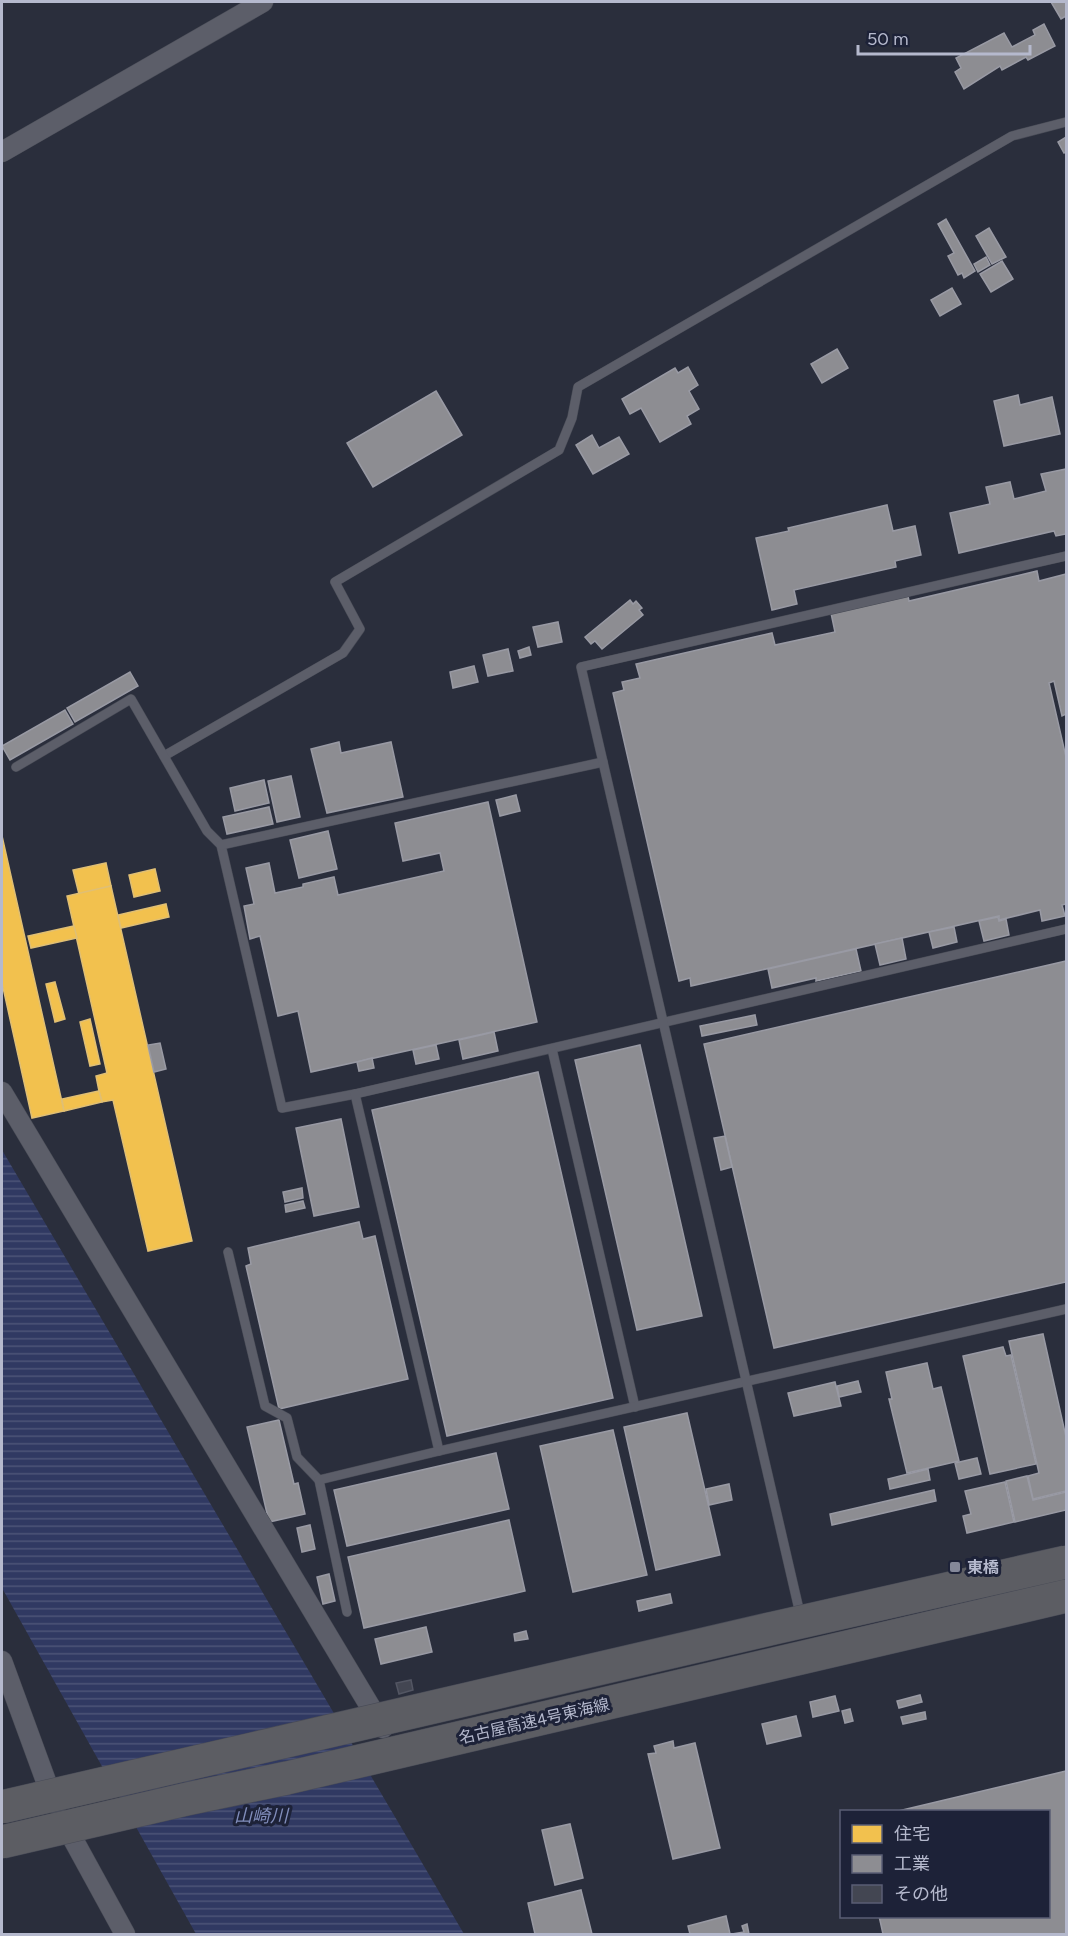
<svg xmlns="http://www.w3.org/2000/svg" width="1068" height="1936" font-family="Figtree,'Noto Sans JP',sans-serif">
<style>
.water{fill:url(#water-rules)}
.homes{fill:#f2c14e;stroke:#e0bf74;stroke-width:1.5}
.industry{fill:#8d8d92;stroke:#999aa4;stroke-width:1.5}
.building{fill:#434652;stroke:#535663;stroke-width:1.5}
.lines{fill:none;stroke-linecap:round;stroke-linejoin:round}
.lane-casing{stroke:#474a55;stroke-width:10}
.street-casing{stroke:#474a55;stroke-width:21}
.lane{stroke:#5c5e69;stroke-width:9}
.street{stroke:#5c5e69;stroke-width:20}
.highway-bridge-casing{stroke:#484b57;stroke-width:34;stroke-linecap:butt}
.highway-bridge{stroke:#5c5d63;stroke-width:33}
.poi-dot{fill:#84889a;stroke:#1d2238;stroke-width:2}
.labels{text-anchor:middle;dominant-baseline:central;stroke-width:6;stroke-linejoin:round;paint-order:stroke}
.poi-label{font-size:16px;font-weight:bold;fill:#b5b9cd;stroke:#1d2238;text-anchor:start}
.street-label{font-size:16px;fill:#b5b9cd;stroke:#1d2238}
.water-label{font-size:18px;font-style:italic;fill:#818dbb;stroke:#1d2238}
</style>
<defs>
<pattern id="water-rules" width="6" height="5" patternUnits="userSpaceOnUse" patternTransform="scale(1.5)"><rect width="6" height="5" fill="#303962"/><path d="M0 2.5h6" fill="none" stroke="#4c5477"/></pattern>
</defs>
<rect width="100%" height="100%" fill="#2a2e3c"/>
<path class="water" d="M 2,1150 L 464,1934 L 196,1934 L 2,1588 Z"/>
<g class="homes">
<path d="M 2,836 L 64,1111 L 32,1118 L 2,983 Z"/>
<path d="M 106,863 L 111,886 L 79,894 L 73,870 Z"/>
<path d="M 155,869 L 160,891 L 134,897 L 129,875 Z"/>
<path d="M 111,886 L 192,1241 L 148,1251 L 113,1100 L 102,1102 L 99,1091 L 96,1076 L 107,1073 L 67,896 Z"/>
<path d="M 166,904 L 169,917 L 121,928 L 118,915 Z"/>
<path d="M 74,926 L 77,938 L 31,948 L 28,936 Z"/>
<path d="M 55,982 L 65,1019 L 55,1022 L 46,984 Z"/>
<path d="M 90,1019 L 100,1064 L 90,1066 L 80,1022 Z"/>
<path d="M 99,1091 L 102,1102 L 64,1111 L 62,1099 Z"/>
</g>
<g class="industry">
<path d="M 1051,2 L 1066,2 L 1066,16 L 1061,19 Z"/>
<path d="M 1044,24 L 1055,46 L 1028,60 L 1026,57 L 1002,70 L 1000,66 L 964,89 L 955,72 L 961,68 L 956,58 L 1004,33 L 1012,47 L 1035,35 L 1033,30 Z"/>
<path d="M 1066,137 L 1066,152 L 1064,153 L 1058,142 Z"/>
<path d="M 946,219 L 975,271 L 964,278 L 962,273 L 958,275 L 948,256 L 954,253 L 938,224 Z"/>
<path d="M 989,228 L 1006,257 L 992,264 L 976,236 Z"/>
<path d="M 986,257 L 990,265 L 978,272 L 974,264 Z"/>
<path d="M 1002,261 L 1013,279 L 991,292 L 980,274 Z"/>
<path d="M 952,288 L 961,304 L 940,316 L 931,300 Z"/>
<path d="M 837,349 L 848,368 L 822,383 L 811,364 Z"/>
<path d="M 688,367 L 698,385 L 689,391 L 699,409 L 687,416 L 691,424 L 660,442 L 641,408 L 630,414 L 622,399 L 675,368 L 678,373 Z"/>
<path d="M 436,391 L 462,435 L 373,487 L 347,443 Z"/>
<path d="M 1018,395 L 1020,405 L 1052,397 L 1060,434 L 1004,446 L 994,401 Z"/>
<path d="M 592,435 L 599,448 L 619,437 L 629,454 L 593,474 L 576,445 Z"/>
<path d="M 1066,469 L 1066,534 L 1056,536 L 1054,531 L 959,553 L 950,513 L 990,504 L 986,487 L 1010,482 L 1014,499 L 1046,491 L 1041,474 Z"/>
<path d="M 887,505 L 893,531 L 915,526 L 921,555 L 895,561 L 896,567 L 794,590 L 797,604 L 772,610 L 756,538 L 789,531 L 788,528 Z"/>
<path d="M 1037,571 L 1039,581 L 1066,574 L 1066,714 L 1062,716 L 1054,681 L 1049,683 L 1066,757 L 1066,904 L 1062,905 L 1065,916 L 1042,921 L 1040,910 L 999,920 L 999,916 L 691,986 L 690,978 L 679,981 L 613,693 L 624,690 L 622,682 L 640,678 L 636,664 L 772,633 L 775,645 L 835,632 L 831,613 L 908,596 L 909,601 Z"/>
<path d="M 630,600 L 633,604 L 636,601 L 642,608 L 639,610 L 643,615 L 602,649 L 595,641 L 591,644 L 585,637 Z"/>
<path d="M 558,622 L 562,642 L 538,647 L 533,627 Z"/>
<path d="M 529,647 L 531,655 L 520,658 L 518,651 Z"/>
<path d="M 508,649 L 513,671 L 488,676 L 483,655 Z"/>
<path d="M 474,666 L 478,682 L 453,688 L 450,672 Z"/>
<path d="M 130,672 L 138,686 L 75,722 L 67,708 Z"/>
<path d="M 65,710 L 73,724 L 10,760 L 2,746 Z"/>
<path d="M 339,742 L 341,753 L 391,742 L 403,797 L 327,813 L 311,749 Z"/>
<path d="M 291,776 L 300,817 L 277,822 L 268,781 Z"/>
<path d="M 264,780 L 269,803 L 235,811 L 230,788 Z"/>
<path d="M 516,795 L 520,811 L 500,816 L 496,800 Z"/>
<path d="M 488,802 L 537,1022 L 311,1072 L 298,1011 L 278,1016 L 260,936 L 250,939 L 244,906 L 254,904 L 246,868 L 269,863 L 275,893 L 303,887 L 303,884 L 334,877 L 338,895 L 444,871 L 440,853 L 403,861 L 395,823 Z"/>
<path d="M 269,807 L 273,824 L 227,834 L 223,817 Z"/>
<path d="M 328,831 L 337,869 L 299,878 L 290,840 Z"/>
<path d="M 998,917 L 999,921 L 1006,919 L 1009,935 L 984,941 L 979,921 Z"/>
<path d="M 954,927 L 957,942 L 933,948 L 929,932 Z"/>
<path d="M 902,938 L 906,959 L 880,965 L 875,944 Z"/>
<path d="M 856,949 L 861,971 L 816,981 L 816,978 L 772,988 L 768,969 Z"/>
<path d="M 1066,961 L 1066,1282 L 774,1348 L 704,1044 Z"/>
<path d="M 755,1015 L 757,1025 L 702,1036 L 700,1026 Z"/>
<path d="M 494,1032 L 498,1051 L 463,1059 L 459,1040 Z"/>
<path d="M 160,1043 L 166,1069 L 154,1072 L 148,1045 Z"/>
<path d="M 436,1045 L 439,1059 L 416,1064 L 413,1050 Z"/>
<path d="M 640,1045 L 702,1316 L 637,1330 L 575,1060 Z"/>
<path d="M 372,1058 L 374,1068 L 359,1071 L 357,1062 Z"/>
<path d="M 538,1072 L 613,1398 L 447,1436 L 372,1110 Z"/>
<path d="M 341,1119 L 359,1207 L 314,1216 L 296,1128 Z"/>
<path d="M 725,1136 L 732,1167 L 721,1170 L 714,1138 Z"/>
<path d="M 302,1188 L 303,1198 L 285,1202 L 283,1192 Z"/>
<path d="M 303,1201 L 305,1208 L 286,1212 L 285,1205 Z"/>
<path d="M 359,1222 L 363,1239 L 375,1236 L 408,1379 L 279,1409 L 246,1266 L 251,1264 L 248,1248 Z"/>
<path d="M 1043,1334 L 1066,1437 L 1066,1491 L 1033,1499 L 1028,1476 L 1039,1473 L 1009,1341 Z"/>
<path d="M 1003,1347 L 1006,1356 L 1011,1355 L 1036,1464 L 990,1474 L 963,1356 Z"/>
<path d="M 927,1363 L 933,1389 L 941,1387 L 959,1461 L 907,1473 L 889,1399 L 892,1399 L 886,1372 Z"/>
<path d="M 858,1381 L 861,1392 L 839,1397 L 837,1386 Z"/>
<path d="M 835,1382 L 841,1406 L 794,1416 L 788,1393 Z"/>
<path d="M 687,1413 L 720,1555 L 656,1570 L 624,1427 Z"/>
<path d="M 279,1420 L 294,1484 L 298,1483 L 305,1514 L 269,1522 L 247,1427 Z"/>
<path d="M 613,1430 L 647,1575 L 573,1592 L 540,1446 Z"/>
<path d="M 496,1453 L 509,1509 L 347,1546 L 334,1490 Z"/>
<path d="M 977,1458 L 981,1474 L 959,1479 L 955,1463 Z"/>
<path d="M 928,1469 L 930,1480 L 890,1489 L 888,1479 Z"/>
<path d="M 1027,1476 L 1033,1500 L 1066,1492 L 1066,1510 L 1015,1522 L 1006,1481 Z"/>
<path d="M 1005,1482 L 1014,1522 L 967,1533 L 963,1516 L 971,1514 L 965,1491 Z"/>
<path d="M 729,1484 L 732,1500 L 709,1505 L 706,1489 Z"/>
<path d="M 934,1490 L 936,1501 L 832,1525 L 830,1514 Z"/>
<path d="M 509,1520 L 525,1591 L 364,1628 L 348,1557 Z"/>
<path d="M 310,1525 L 315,1549 L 302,1552 L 297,1528 Z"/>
<path d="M 329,1574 L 335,1601 L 323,1604 L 317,1577 Z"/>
<path d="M 670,1594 L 672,1603 L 639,1611 L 637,1601 Z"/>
<path d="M 426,1627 L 432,1652 L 381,1664 L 375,1639 Z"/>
<path d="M 526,1631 L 528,1639 L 515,1641 L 514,1634 Z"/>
<path d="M 920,1695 L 922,1702 L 899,1708 L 897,1701 Z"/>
<path d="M 835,1696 L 839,1711 L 813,1717 L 810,1702 Z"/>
<path d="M 850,1709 L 853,1721 L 845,1723 L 842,1711 Z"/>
<path d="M 925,1712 L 926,1719 L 903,1724 L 901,1717 Z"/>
<path d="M 796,1716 L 801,1736 L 767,1744 L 762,1724 Z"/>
<path d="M 673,1741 L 674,1748 L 695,1743 L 720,1848 L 673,1859 L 648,1754 L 656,1753 L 654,1746 Z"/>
<path d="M 1066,1771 L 1066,1934 L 883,1934 L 879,1916 L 1048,1916 L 1048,1812 L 894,1812 Z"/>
<path d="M 570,1824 L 583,1878 L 555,1885 L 542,1830 Z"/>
<path d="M 581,1890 L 592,1934 L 535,1934 L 528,1903 Z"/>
<path d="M 726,1916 L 730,1934 L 690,1934 L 688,1926 Z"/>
<path d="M 747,1924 L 749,1934 L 732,1934 L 744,1932 L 742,1926 Z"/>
</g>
<path class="building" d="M 411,1680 L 413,1690 L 399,1694 L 396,1683 Z"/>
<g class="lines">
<g class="lane-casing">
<g id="lane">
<path d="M 164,756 L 343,653 L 360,629 L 335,582 L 559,450 L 572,418 L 578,387 L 1012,136 L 1066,122"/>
<path d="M 16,767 L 131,699 L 207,831 L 221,845 L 282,1108 L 355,1094 L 1066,929"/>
<path d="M 221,845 L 603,762"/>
<path d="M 552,1049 L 635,1407"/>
<path d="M 355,1094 L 439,1451"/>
<path d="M 228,1252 L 265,1406 L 287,1418 L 297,1457 L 319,1480"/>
<path d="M 347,1612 L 319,1480 L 439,1451 L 1066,1309"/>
<path d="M 801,1618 L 581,667 L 1066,556"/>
</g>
</g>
<g class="street-casing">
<g id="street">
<path d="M 2,152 L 263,2"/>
<path d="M 2,1092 L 383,1728"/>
<path d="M 2,1661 L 54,1803"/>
<path d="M 62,1819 L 125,1934"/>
</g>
</g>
<use href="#lane" class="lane"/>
<use href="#street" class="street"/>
<g class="highway-bridge-casing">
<g id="highway-bridge">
<path d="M 2,1807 L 774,1628 L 1066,1562"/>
<path d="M 2,1842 L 187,1799 L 287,1778 L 1066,1596"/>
</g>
</g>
<use href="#highway-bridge" class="highway-bridge"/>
</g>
<rect class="poi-dot" x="949" y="1561" width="12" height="12" rx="3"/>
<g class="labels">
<g class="poi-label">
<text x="967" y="1567">東橋</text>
</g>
<g class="street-label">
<text transform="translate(534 1721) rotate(-13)">名古屋高速4号東海線</text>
</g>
<g class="water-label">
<text x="261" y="1816">山崎川</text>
</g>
</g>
<rect width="1068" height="1936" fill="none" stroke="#b5b9cd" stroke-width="6"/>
<rect x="840" y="1810" width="210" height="108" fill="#1d2238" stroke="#5a5e74" stroke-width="1.5"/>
<rect x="852" y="1825" width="30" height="18" fill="#f2c14e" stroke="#5a5e74" stroke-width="1.5"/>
<text x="894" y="1840" font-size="18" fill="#b5b9cd">住宅</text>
<rect x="852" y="1855" width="30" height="18" fill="#8d8d92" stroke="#5a5e74" stroke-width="1.5"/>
<text x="894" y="1870" font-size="18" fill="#b5b9cd">工業</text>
<rect x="852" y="1885" width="30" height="18" fill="#434652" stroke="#5a5e74" stroke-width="1.5"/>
<text x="894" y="1900" font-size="18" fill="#b5b9cd">その他</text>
<path d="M858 45v9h172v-9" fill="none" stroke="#b5b9cd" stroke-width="3"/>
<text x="867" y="45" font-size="18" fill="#b5b9cd" stroke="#1d2238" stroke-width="4.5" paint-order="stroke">50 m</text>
</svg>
